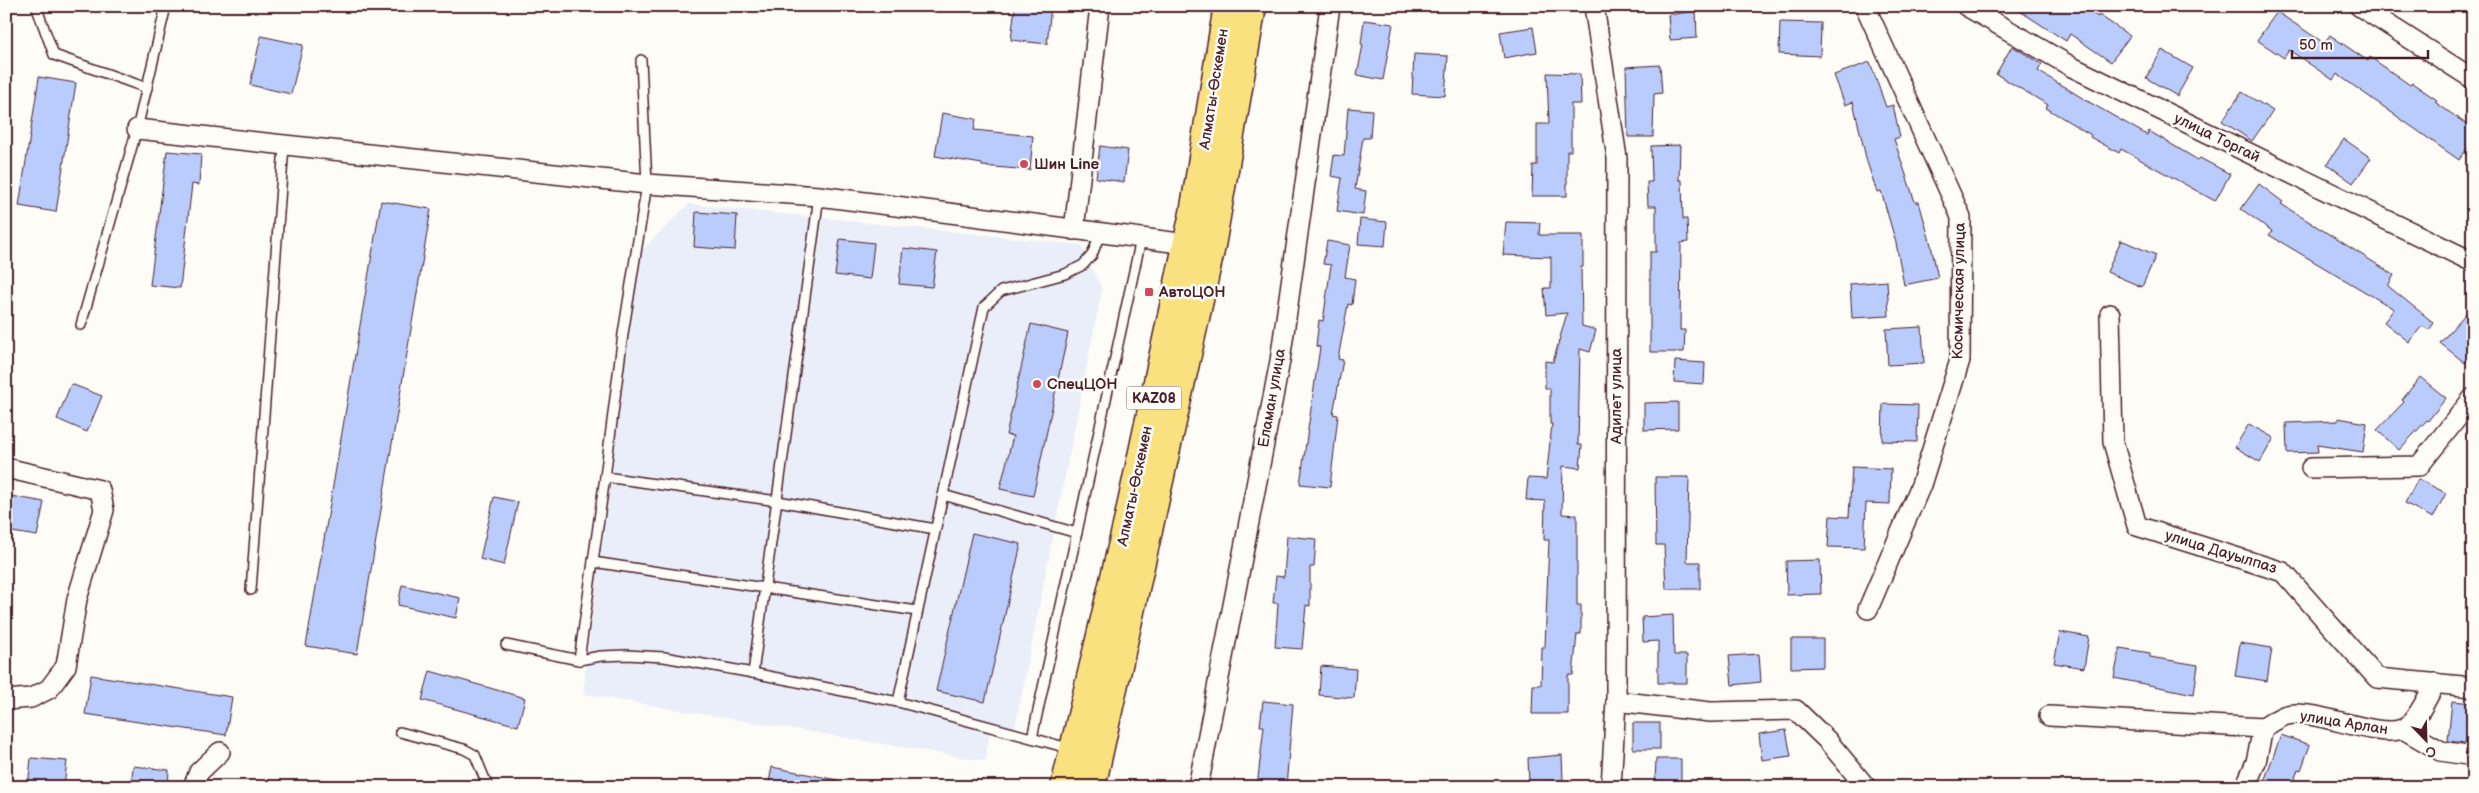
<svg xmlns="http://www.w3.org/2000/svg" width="2479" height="793" font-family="'Balsamiq Sans',sans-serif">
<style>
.built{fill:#e9eef8}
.building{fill:#baccfc;stroke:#4a1f2b}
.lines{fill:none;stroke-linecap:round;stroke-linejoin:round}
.lane-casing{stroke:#4a1f2b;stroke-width:12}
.street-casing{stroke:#4a1f2b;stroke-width:22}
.primary-casing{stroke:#4a1f2b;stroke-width:31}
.lane{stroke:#fdfcf7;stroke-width:9}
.street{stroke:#fdfcf7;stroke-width:19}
.primary{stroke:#fae180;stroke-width:28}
.poi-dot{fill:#d1495b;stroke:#fdfcf7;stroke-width:2}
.labels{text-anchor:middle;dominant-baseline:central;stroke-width:5;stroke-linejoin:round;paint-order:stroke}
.shield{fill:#fdfcf7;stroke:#806168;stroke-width:1}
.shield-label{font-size:14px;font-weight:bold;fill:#4a1f2b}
.street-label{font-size:15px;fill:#4a1f2b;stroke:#fdfcf7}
.poi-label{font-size:15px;font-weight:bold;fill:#4a1f2b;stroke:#fdfcf7;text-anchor:start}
</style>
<rect width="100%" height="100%" fill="#fdfcf7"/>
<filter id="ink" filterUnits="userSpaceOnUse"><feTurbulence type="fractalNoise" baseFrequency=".02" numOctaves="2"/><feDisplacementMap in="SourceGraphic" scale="10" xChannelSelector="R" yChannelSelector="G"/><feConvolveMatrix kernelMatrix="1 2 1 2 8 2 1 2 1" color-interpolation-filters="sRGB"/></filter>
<g filter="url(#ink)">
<path class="built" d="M 689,204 L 1081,245 L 1102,289 L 1015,728 L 991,724 L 985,761 L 583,694 L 633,259 Z"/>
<g class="building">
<path d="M 1015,6 L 1051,6 L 1047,44 L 1011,40 Z"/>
<path d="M 2012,6 L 2081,6 L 2098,17 L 2099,15 L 2130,36 L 2111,62 L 2070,34 L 2066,41 Z"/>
<path d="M 1696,11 L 1697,38 L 1670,40 L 1668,15 Z"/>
<path d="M 2277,12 L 2324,43 L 2330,35 L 2368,61 L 2370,57 L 2410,85 L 2412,83 L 2437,100 L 2435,102 L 2473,129 L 2473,141 L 2459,160 L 2337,74 L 2333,80 L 2289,50 L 2284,58 L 2257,40 Z"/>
<path d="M 1364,20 L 1393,24 L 1383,80 L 1357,75 L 1363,45 L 1361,44 Z"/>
<path d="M 1780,22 L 1821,23 L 1820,56 L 1779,54 Z"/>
<path d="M 1533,27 L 1537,52 L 1504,58 L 1500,32 Z"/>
<path d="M 261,36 L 303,45 L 291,94 L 250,85 Z"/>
<path d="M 2012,46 L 2042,64 L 2038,71 L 2089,102 L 2147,135 L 2149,131 L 2198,160 L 2200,158 L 2230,174 L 2215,201 L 2121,149 L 2119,153 L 2090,137 L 2091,135 L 2046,108 L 2048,105 L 1996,74 Z"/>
<path d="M 2162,50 L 2193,68 L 2177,96 L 2146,78 Z"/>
<path d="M 1414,54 L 1448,56 L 1445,96 L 1412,94 Z"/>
<path d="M 1870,62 L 1886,107 L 1893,105 L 1900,137 L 1894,139 L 1915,202 L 1919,202 L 1931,245 L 1938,278 L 1904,285 L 1896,243 L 1881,191 L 1877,192 L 1867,162 L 1853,102 L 1845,105 L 1834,75 Z"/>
<path d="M 1660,65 L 1662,93 L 1654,94 L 1653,137 L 1628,137 L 1626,67 Z"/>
<path d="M 1547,73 L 1580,74 L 1581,104 L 1571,104 L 1571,151 L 1567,151 L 1567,196 L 1532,196 L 1533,165 L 1537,165 L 1537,124 L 1549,124 Z"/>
<path d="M 39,77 L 76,83 L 56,212 L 19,206 Z"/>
<path d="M 2242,92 L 2273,111 L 2252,141 L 2222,121 Z"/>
<path d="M 1348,108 L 1372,110 L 1370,138 L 1363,138 L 1355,189 L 1366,191 L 1363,215 L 1337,211 L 1342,178 L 1331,176 L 1334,155 L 1344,156 Z"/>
<path d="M 942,113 L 976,119 L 974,130 L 1033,136 L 1030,170 L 982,166 L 982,164 L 935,156 Z"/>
<path d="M 2344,139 L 2371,158 L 2353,183 L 2327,164 Z"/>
<path d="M 1680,145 L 1679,180 L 1682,180 L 1683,219 L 1687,219 L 1688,242 L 1681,243 L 1680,330 L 1685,330 L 1684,352 L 1650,352 L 1650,252 L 1656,252 L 1656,206 L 1648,206 L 1647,182 L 1652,182 L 1651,146 Z"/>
<path d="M 1100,146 L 1128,150 L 1124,182 L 1096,178 Z"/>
<path d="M 167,151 L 201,154 L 199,185 L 192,184 L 180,288 L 150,285 Z"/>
<path d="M 2259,184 L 2283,202 L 2281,204 L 2394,275 L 2388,286 L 2434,323 L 2429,330 L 2422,326 L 2409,342 L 2384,322 L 2394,309 L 2269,235 L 2272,231 L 2241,209 Z"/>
<path d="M 381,201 L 431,209 L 357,654 L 306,646 Z"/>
<path d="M 696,212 L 737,215 L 735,250 L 694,247 Z"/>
<path d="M 1360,219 L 1387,222 L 1385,246 L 1358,244 Z"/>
<path d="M 1506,222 L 1540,223 L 1539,235 L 1583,235 L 1583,267 L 1581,267 L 1582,326 L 1596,330 L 1590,352 L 1580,349 L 1578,445 L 1582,445 L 1580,468 L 1563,466 L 1562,514 L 1577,515 L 1577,605 L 1581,605 L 1581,634 L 1577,634 L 1573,675 L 1568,675 L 1568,714 L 1532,714 L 1533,685 L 1541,685 L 1542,647 L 1545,647 L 1549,540 L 1544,540 L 1545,501 L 1526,500 L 1528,478 L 1546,479 L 1552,424 L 1550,424 L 1550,388 L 1545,388 L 1545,361 L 1553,362 L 1567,313 L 1546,315 L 1544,288 L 1551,288 L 1551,257 L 1503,255 Z"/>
<path d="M 840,239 L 874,243 L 870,279 L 835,275 Z"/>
<path d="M 2121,240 L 2156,255 L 2142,287 L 2107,272 Z"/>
<path d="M 1327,241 L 1350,245 L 1345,277 L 1355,279 L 1352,305 L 1348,304 L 1338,359 L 1343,360 L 1333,414 L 1338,415 L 1330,487 L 1300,484 L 1320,347 L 1316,346 L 1319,320 L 1323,321 L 1331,265 L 1323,264 Z"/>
<path d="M 903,248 L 937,252 L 932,287 L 899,284 Z"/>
<path d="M 1887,281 L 1889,316 L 1852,318 L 1850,284 Z"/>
<path d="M 2473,305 L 2473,354 L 2465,363 L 2440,343 Z"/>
<path d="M 1031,324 L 1068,333 L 1033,496 L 1000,489 L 1013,436 L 1006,435 Z"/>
<path d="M 1922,327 L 1924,363 L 1888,365 L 1886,329 Z"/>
<path d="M 1675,361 L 1705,363 L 1704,384 L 1674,382 Z"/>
<path d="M 2420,377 L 2446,398 L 2428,421 L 2427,420 L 2399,450 L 2377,430 L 2404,402 L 2402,400 Z"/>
<path d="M 71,384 L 102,396 L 87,432 L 57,419 Z"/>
<path d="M 1678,402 L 1678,429 L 1644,430 L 1644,403 Z"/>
<path d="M 1883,404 L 1918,405 L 1917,442 L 1882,441 Z"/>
<path d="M 2338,418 L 2367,423 L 2363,452 L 2317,445 L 2318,452 L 2287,453 L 2286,423 L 2338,421 Z"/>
<path d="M 2249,424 L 2274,438 L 2260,462 L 2235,447 Z"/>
<path d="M 1852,467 L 1891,469 L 1890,504 L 1866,503 L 1864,548 L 1828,547 L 1830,516 L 1849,517 Z"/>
<path d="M 1655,477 L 1689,477 L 1687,562 L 1700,562 L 1700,589 L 1666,589 L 1664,545 L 1656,545 Z"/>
<path d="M 2418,479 L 2446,493 L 2433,518 L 2405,503 Z"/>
<path d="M 6,495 L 44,502 L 37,536 L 6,531 Z"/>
<path d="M 494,497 L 518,502 L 504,565 L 480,559 Z"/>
<path d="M 972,533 L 1021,544 L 985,702 L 936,691 Z"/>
<path d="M 1287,536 L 1316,539 L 1314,567 L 1310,567 L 1310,606 L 1306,605 L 1302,649 L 1275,647 L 1278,603 L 1273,603 L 1276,576 L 1284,577 Z"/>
<path d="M 1820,560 L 1821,594 L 1787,595 L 1786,561 Z"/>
<path d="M 402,585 L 460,598 L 456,618 L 398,605 Z"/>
<path d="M 1673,615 L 1674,655 L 1687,655 L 1687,683 L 1658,683 L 1658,641 L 1643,642 L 1642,617 Z"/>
<path d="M 2060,632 L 2089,637 L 2084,668 L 2054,663 Z"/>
<path d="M 1791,639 L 1823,639 L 1823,667 L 1791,668 Z"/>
<path d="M 2240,643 L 2272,648 L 2267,681 L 2235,676 Z"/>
<path d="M 2120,648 L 2150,653 L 2150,657 L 2198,665 L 2194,694 L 2114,678 Z"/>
<path d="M 1759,654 L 1761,682 L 1732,685 L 1729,656 Z"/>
<path d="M 1321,666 L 1356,669 L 1354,698 L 1319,695 Z"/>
<path d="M 430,671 L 525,698 L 518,726 L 422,700 Z"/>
<path d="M 91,675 L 232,697 L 226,735 L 85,714 Z"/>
<path d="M 1263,701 L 1293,704 L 1286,787 L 1257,787 L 1264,726 L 1260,726 Z"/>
<path d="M 2452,701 L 2473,703 L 2473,744 L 2448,741 Z"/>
<rect x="1633" y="723" width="27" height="26"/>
<path d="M 1786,730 L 1791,756 L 1762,760 L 1759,734 Z"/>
<path d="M 2281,735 L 2310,745 L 2301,770 L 2298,769 L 2292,787 L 2262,787 Z"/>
<path d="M 1562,755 L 1563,780 L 1529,783 L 1528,758 Z"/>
<path d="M 31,758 L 67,761 L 64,787 L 28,787 Z"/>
<path d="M 1656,759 L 1681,759 L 1681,782 L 1655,782 Z"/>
<path d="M 133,766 L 169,770 L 168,787 L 131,787 Z"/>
<path d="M 772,767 L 837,780 L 836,787 L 768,787 Z"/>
</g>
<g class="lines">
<g class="lane-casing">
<g id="lane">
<path d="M 36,6 L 54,55 L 147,88"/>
<path d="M 81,325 L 137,129 L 166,6"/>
<path d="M 605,477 L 778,501 L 935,529"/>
<path d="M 943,495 L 1077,533"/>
<path d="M 593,562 L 917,611"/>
<path d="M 251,590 L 284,146"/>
<path d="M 506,645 L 579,660 L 601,656 L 626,655 L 664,657 L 753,673 L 898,702 L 1072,749"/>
<path d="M 579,660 L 605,477 L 623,334 L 647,184 L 641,60"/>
<path d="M 753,673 L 819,196"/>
<path d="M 898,702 L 984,307 L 1001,291 L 1065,274 L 1083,265 L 1092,255 L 1100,234"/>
<path d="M 400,732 L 464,749 L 475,755 L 488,787"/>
<path d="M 1032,738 L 1141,239"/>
</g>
</g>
<g class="street-casing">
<g id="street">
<path d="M 1594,6 L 1617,158 L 1616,701 L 1611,787"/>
<path d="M 1865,6 L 1961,217 L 1960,360 L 1921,485 L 1868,609"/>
<path d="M 1966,6 L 2072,67 L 2473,262"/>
<path d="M 2359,6 L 2473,79"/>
<path d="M 137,129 L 647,184 L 819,196 L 1187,244"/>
<path d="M 1074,230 L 1100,6"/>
<path d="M 2110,314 L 2113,442 L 2137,526 L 2283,572 L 2377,678 L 2473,687"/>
<path d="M 6,468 L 100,490 L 104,510 L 77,599 L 66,666 L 49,689 L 31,698 L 6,700"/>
<path d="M 2311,468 L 2419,466 L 2473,398"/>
<path d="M 1616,701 L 1710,712 L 1796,710 L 1827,740 L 1866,787"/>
<path d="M 2049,716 L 2263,728"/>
<path d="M 2403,729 L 2441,751 L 2473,756"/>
<path d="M 193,787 L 199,772 L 220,752"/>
<path d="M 1198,787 L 1280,361 L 1330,6"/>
<path d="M 2245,787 L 2256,762 L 2263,728 C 2270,724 2279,717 2287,715 C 2315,708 2376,739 2402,729 C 2416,724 2428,696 2435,683"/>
</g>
</g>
<g class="primary-casing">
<g id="primary">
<path d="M 1065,787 L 1128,522 L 1194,213 L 1228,6"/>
<path d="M 1091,787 L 1211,246 L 1252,6"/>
</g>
</g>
<use href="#lane" class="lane"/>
<use href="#street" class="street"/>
<use href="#primary" class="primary"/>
</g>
</g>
<g class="poi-dot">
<circle cx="1024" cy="164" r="5"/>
<rect x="1144" y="287" width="10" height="10" rx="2.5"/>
<circle cx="1037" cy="384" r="5"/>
</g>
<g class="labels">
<rect class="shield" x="1126.5" y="386.5" width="55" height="23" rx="4"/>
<g class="shield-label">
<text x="1154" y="398">KAZ08</text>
</g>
<g class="street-label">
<text transform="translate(1214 89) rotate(-81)">Алматы-Өскемен</text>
<text transform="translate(2217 138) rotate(26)">улица Торгай</text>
<text transform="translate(1959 291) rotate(-89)">Космическая улица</text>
<text transform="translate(1616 396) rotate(-90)">Адилет улица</text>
<text transform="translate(1272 398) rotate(-80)">Еламан улица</text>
<text transform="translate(1135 486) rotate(-78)">Алматы-Өскемен</text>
<text transform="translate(2221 552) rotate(17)">улица Дауылпаз</text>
<text transform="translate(2344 723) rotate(9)">улица Арлан</text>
</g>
<g class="poi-label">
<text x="1034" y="164">Шин Line</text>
<text x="1159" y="292">АвтоЦОН</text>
<text x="1047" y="384">СпецЦОН</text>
</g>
</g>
<rect width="2479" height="793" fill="none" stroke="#fdfcf7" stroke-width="25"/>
<rect x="12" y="12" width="2454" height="768" fill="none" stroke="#4a1f2b" stroke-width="2" filter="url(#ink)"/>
<g transform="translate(2426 740) rotate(157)" stroke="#fdfcf7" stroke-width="4" paint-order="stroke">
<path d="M0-4L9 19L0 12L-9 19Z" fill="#4a1f2b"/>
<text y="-8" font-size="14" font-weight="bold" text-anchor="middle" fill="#4a1f2b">С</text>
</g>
<path d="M2292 50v8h136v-8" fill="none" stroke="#4a1f2b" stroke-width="2.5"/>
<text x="2299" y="50" font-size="15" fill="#4a1f2b" stroke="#fdfcf7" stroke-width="4" paint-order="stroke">50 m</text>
</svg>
